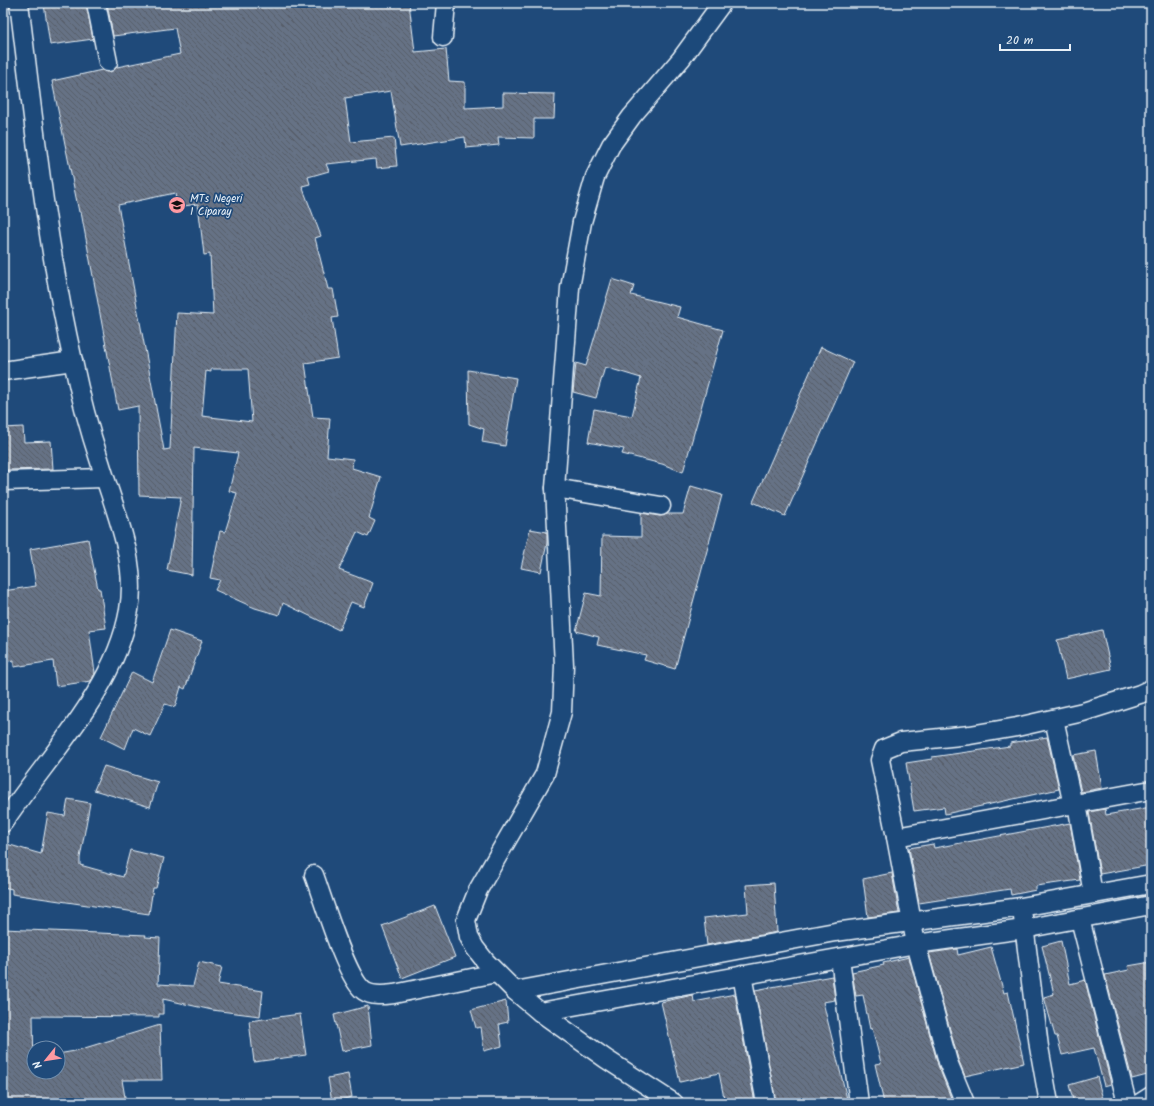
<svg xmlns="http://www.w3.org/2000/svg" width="1154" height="1106" font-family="Kalam,sans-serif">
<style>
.building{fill:url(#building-back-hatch);stroke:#e8f1f8;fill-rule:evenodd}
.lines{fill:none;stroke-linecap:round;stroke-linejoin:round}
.street-casing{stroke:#e8f1f8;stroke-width:21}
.street{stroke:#1f4a7a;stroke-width:18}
.labels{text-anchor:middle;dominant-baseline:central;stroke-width:3.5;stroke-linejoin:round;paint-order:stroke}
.poi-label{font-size:11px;fill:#e8f1f8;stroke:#1f4a7a;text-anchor:start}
</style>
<defs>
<pattern id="building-back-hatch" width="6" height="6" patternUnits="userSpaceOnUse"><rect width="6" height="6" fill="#667285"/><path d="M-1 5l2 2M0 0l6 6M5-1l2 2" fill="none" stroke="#565d68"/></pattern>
</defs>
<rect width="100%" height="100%" fill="#1f4a7a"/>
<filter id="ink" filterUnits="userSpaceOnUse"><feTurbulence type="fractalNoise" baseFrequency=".025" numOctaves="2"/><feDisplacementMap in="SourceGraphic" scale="8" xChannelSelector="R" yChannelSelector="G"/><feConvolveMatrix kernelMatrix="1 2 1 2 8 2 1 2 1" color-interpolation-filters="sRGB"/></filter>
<g filter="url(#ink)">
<g class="building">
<path d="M 54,3 L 86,3 L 93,39 L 50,45 L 44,4 Z"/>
<path d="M 107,3 L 409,3 L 415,52 L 446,49 L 449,81 L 465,82 L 465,108 L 503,106 L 503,93 L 555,94 L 554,119 L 534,119 L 534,138 L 498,137 L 499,145 L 466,148 L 465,137 L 400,147 L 391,91 L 345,98 L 351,142 L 394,138 L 397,166 L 377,168 L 376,159 L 326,164 L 329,171 L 308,177 L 310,184 L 302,186 L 321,236 L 315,238 L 328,289 L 333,289 L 338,317 L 332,318 L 338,358 L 305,363 L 313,417 L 330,418 L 327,456 L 353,459 L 352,468 L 381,477 L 369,518 L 375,521 L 368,537 L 357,532 L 339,570 L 373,583 L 364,607 L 351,602 L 339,630 L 283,603 L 279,615 L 255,608 L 215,590 L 220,580 L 210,578 L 220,531 L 225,532 L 237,493 L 229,491 L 238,453 L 194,448 L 192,575 L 167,570 L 181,497 L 139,495 L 138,406 L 118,410 L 81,212 L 79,212 L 52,81 L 102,70 L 110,72 L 117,67 L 180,54 L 175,28 L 113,36 ZM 175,193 L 177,207 L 198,204 L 204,255 L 210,254 L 213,315 L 177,313 L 170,449 L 164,450 L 118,205 ZM 211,369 L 248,369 L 252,422 L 202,416 L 206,371 L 211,372 Z"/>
<path d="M 612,279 L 634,286 L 631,295 L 680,307 L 677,317 L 723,330 L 683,472 L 662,464 L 622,454 L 624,449 L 588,442 L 594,409 L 632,416 L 641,378 L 605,367 L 596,398 L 573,392 L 576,363 L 586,366 Z"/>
<path d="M 821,347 L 853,362 L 785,516 L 753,502 Z"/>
<path d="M 468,370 L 516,378 L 505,446 L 482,442 L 484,429 L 469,424 Z"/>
<path d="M 23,427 L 24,442 L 51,441 L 53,469 L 3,470 L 3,428 Z"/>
<path d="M 691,486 L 722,495 L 675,669 L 644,660 L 646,655 L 597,645 L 599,637 L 576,631 L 586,593 L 601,596 L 602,536 L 641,537 L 641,513 L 660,516 L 667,514 L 683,514 Z"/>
<path d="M 530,529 L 547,532 L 547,543 L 541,572 L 521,568 Z"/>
<path d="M 88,539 L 98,589 L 100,589 L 106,628 L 89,630 L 95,673 L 91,681 L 56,686 L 53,661 L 14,667 L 14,660 L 3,662 L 3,591 L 36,586 L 30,549 Z"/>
<path d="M 170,630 L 202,641 L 185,689 L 181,687 L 175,707 L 165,704 L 150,736 L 133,728 L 125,749 L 101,737 L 132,672 L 152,682 Z"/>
<path d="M 1102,630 L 1111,669 L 1066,679 L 1057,640 Z"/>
<path d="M 1047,737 L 1059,789 L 945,814 L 944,807 L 914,811 L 906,763 L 932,759 L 932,757 L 1010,746 L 1010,743 Z"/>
<path d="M 1096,751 L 1102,788 L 1081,792 L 1073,755 Z"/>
<path d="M 104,766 L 158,782 L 150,807 L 94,790 Z"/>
<path d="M 68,799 L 90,803 L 80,858 L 80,865 L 123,877 L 130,850 L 164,858 L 156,888 L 153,888 L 149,914 L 12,894 L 12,889 L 3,887 L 3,843 L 41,854 L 48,813 L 65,816 Z"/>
<path d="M 1151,807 L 1151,865 L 1100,874 L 1089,812 L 1105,809 L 1106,815 Z"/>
<path d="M 1070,823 L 1080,880 L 1036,886 L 1036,890 L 1011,895 L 1010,889 L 919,903 L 909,848 L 933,844 L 934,848 Z"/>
<path d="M 892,873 L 899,913 L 868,917 L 863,879 Z"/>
<path d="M 774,883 L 777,932 L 707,945 L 704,918 L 748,913 L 746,885 Z"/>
<path d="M 435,906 L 455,957 L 402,978 L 382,926 Z"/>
<path d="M 3,929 L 146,935 L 145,937 L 160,938 L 158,984 L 193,986 L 199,962 L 222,967 L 218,984 L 263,991 L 260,1016 L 212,1010 L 163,999 L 163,1014 L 159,1014 L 159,1017 L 33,1016 L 34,1072 L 58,1072 L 58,1054 L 75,1051 L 160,1025 L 162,1080 L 122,1080 L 126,1103 L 3,1103 Z"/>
<path d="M 1061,941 L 1070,984 L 1085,980 L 1111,1084 L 1104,1086 L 1094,1048 L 1062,1055 L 1057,1036 L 1055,1036 L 1044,997 L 1054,994 L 1042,946 Z"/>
<path d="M 991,947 L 1004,993 L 1008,992 L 1024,1063 L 965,1076 L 958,1059 L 929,953 L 957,949 L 958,955 Z"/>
<path d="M 909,957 L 938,1065 L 953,1103 L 884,1103 L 875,1064 L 881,1063 L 872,1028 L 870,1029 L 863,995 L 856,996 L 852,972 L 884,965 L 883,963 Z"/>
<path d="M 1151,962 L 1151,1074 L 1132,1079 L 1105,975 L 1129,970 L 1128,966 Z"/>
<path d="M 832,976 L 835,1000 L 823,1002 L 848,1103 L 776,1103 L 755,990 Z"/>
<path d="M 735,994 L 755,1103 L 725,1103 L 719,1073 L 680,1082 L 661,1002 L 693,995 L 694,1002 Z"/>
<path d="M 506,1001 L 508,1022 L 499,1024 L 502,1046 L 484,1051 L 481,1027 L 476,1028 L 471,1010 Z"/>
<path d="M 368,1006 L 372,1045 L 342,1051 L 334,1015 Z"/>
<path d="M 300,1014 L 306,1055 L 254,1062 L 249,1021 Z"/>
<path d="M 348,1074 L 352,1097 L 332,1102 L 328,1078 Z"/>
<path d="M 1097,1077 L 1104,1103 L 1074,1103 L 1069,1085 Z"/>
</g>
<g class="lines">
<g class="street-casing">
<g id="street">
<path d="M 96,3 L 108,62"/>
<path d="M 443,37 L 446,3"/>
<path d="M 3,371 L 73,361"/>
<path d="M 3,481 L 104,478"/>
<path d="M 555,488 L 661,506"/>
<path d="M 1054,719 L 1073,805"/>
<path d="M 1077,804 L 1093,894"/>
<path d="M 3,823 C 47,757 115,690 129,610 C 138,560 114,509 100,462 C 89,429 80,395 73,361 C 46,243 34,123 19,3"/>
<path d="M 896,837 L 880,760 L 884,749 L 901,742 L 970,735 L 1017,727 L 1083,712 L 1140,694 L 1151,689"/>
<path d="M 314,875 C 323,899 346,978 364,991 C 373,997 385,995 394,994 L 496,973"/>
<path d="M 1023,917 L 1039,1047 L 1049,1103"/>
<path d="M 1080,919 L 1127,1103"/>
<path d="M 840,958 L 859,1103"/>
<path d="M 742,975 L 766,1103"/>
<path d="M 515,991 L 835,932 L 1021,907 L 1151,884"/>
<path d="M 540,1012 L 916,944 L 1024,929 L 1151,905"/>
<path d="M 674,1103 L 606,1059 L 540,1012 L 515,991 L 486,962 L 475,948 L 469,937 L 466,920 L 478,890 L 545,774 L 562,712 L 564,665 L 555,488 L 570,288 L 582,222 L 595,177 L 611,145 L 632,116 L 681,59 L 722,3"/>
<path d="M 965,1103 L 948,1062 L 916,944 L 896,837 L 1151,790"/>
<path d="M 1140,1103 L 1151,1096"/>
</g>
</g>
<use href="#street" class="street"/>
</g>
</g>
<defs>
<g id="school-disc" transform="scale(0.9)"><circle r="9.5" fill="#ff9aa2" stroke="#1f4a7a"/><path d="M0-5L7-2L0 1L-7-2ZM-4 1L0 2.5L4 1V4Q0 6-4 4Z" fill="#111"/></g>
</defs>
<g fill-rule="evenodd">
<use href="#school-disc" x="177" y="205"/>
</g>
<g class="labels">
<g class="poi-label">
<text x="190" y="199">MTs Negeri<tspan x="190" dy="13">1 Ciparay</tspan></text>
</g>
</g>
<rect width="1154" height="1106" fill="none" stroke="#1f4a7a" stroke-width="16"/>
<rect x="8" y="8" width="1138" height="1090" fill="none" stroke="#e8f1f8" stroke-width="1.5" filter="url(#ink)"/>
<g transform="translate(46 1060) rotate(240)"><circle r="19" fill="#1f4a7a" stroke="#6f8dac"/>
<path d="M0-3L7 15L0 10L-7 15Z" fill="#ff9aa2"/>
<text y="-6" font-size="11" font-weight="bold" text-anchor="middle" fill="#e8f1f8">N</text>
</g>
<path d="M1000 44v6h70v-6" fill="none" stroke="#e8f1f8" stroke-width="2"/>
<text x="1006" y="44" font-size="12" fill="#e8f1f8" stroke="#1f4a7a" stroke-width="3" paint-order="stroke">20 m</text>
</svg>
